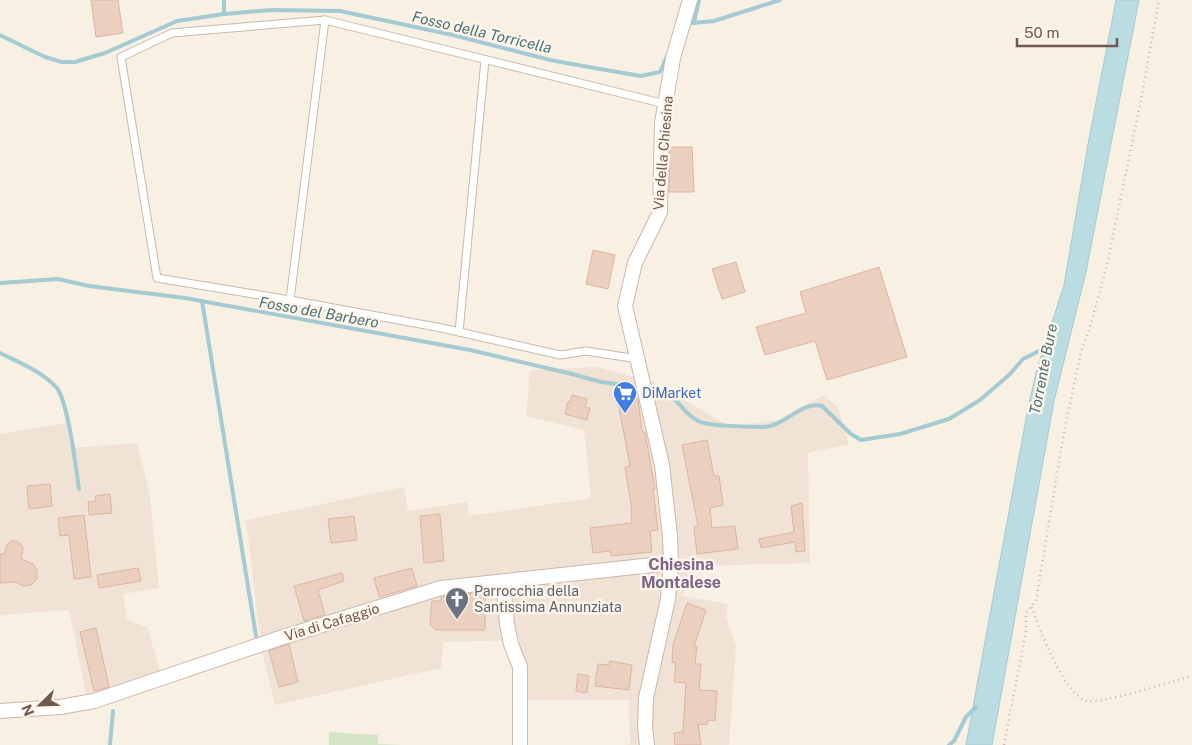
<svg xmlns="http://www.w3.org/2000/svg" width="1192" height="745" font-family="'Public Sans',sans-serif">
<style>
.residential{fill:#f0e2d4}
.green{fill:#d3e5c5}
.water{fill:#bbdce0;stroke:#a3cbd1}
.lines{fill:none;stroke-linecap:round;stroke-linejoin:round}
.stream{stroke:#a3cbd1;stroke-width:4}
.building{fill:#ebcfbf;stroke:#dcb5a2}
.lane-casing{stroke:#c9b8ac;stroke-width:9}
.street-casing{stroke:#c9b8ac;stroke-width:16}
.path{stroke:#d0b2a3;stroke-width:2.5;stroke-dasharray:1 4;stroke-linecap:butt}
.lane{stroke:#fff;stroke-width:7}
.street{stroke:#fff;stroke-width:14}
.labels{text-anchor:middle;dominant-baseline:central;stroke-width:5;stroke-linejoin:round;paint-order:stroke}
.street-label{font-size:14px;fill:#6f584d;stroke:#fdf4ea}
.shop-label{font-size:14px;fill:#366cbe;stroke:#fdf4ea;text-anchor:start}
.worship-label{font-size:14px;fill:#5b616d;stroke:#fdf4ea;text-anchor:start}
.water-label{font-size:15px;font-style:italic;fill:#477379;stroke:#fdf4ea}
.quarter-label{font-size:16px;font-weight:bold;fill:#7c658b;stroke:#fdf4ea}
</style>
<rect width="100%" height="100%" fill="#f9f0e4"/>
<g class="residential">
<path d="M 597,367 L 651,381 L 729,426 L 779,420 L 824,395 L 838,408 L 849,444 L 808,453 L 810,563 L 698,566 L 682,596 L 728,604 L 726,617 L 736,646 L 729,745 L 624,745 L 630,744 L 629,700 L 524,700 L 524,655 L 517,640 L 443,642 L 441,668 L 275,705 L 262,652 L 246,520 L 404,487 L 408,511 L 467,502 L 469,516 L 591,498 L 584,430 L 526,416 L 530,370 Z"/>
<path d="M 66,423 L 70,448 L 137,443 L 149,490 L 159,588 L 123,594 L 127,620 L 147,627 L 164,684 L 89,709 L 69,610 L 0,615 L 0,434 Z"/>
</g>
<path class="green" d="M 329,732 L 378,735 L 378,744 L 403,745 L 329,745 Z"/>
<path class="water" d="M 1116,0 L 1139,0 L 1086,272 L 1054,401 L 992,745 L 966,745 L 1028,408 L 1037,369 L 1064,285 L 1088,144 Z"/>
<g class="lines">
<g class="stream">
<path d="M 224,14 L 224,0"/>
<path d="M 694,22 L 699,0"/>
<path d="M 693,23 L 714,21 L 780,0"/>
<path d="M 0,35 L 45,57 L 62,62 L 75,62 L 105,53 L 177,21 L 224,14 L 272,10 L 340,11 L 453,35 L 550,60 L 600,69 L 641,76 L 660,72 L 668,54"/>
<path d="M 0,283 L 58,279 L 89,286 L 185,298 L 470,350 L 572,374 L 601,382 L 632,386"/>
<path d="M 202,301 L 256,636"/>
<path d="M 0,353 C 20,363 41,371 56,387 C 68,399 76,469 79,489"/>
<path d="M 652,389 C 681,395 677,409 698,421 C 707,426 750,427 762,427 C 785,427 802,400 822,406 L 851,434 L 861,440 L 900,434 L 949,419 L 980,400 L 1009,375 L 1023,359 L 1045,348 L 1047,345"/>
<path d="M 110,745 L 113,711"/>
<path d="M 949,745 L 954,741 L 966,717 L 976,707"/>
</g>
</g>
<g class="building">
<path d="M 91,0 L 118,0 L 123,33 L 96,37 Z"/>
<path d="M 670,147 L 692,147 L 694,192 L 669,192 Z"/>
<path d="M 593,250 L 615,255 L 608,289 L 586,284 Z"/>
<path d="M 736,262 L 745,292 L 722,299 L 712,269 Z"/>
<path d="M 879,267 L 907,357 L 827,380 L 815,341 L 765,355 L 756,327 L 806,313 L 800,292 Z"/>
<path d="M 572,395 L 587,399 L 585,407 L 590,408 L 587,420 L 565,414 L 568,402 L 570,402 Z"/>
<path d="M 638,399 L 642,432 L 645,432 L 655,489 L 653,489 L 658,530 L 650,531 L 652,552 L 611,556 L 610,551 L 593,553 L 590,528 L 632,523 L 631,510 L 632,510 L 625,467 L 630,466 L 618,402 Z"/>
<path d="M 707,440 L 714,476 L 719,476 L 723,505 L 710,508 L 712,528 L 735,526 L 738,549 L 697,554 L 694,527 L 698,526 L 682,445 Z"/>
<path d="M 50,484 L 52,506 L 29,509 L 27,486 Z"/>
<path d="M 110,494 L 112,513 L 89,515 L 88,502 L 96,501 L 95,496 Z"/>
<path d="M 802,503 L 805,551 L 796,552 L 795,542 L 761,548 L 759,539 L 794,532 L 791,506 Z"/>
<path d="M 440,514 L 444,561 L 424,563 L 420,516 Z"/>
<path d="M 84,515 L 91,577 L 74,579 L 69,535 L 60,536 L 58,518 Z"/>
<path d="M 354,516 L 357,540 L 331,543 L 328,519 Z"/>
<path d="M 11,541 L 16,541 L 21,544 L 23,549 L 21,559 L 33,564 L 37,570 L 37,579 L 31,585 L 23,586 L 16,582 L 0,583 L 0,554 L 4,554 L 7,545 Z"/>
<path d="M 138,568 L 141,581 L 99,588 L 97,575 Z"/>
<path d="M 412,568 L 417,586 L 379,597 L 374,578 Z"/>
<path d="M 342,573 L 344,581 L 318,590 L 325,615 L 304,621 L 294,586 Z"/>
<path d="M 485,592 L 485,630 L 435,630 L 430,624 L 432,601 L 441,601 L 441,597 L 443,597 Z"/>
<path d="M 687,603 L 706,610 L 694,646 L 697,646 L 695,664 L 701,664 L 699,690 L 717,691 L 715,721 L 708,720 L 707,725 L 698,724 L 701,745 L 675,745 L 674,733 L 683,732 L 686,683 L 674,682 L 676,663 L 672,662 L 673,645 Z"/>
<path d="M 96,628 L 109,687 L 94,691 L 80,632 Z"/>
<path d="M 289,644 L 298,682 L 279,687 L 269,651 Z"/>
<path d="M 610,661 L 632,665 L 629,690 L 595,686 L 598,664 L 609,665 Z"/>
<path d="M 578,674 L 589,676 L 587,693 L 576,691 Z"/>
</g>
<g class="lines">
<g class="lane-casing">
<g id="lane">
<path d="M 290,300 L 325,20"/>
<path d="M 459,332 L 485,60"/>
<path d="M 638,359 L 586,351 L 560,355 L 442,328 L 290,300 L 157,278 L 121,57 L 172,33 L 325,20 L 665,104"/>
</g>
</g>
<g class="street-casing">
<g id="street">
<path d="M 503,582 L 507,624 L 511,644 L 520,667 L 520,745"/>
<path d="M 0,711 L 60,707 L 94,701 L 277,639 L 441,588 L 671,563"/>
<path d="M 647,745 L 645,727 L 646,698 L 668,599 L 671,563 L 670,536 L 662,465 L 625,306 L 635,263 L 660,212 L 662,123 L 673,58 L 690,0"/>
</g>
</g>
<g class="path">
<path d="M 1032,607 C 1038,627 1065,696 1087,701 C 1101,704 1174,681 1192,676"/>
<path d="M 1004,745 L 1026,631 L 1026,613 L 1036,601 L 1064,432 L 1081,352 L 1089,330 L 1106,269 L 1140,105 L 1159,0"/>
</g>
<use href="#lane" class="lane"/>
<use href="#street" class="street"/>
</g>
<defs>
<g id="supermarket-pin" transform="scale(1.25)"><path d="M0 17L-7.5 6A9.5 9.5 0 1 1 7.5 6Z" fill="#3f7fe0" stroke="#fdf4ea"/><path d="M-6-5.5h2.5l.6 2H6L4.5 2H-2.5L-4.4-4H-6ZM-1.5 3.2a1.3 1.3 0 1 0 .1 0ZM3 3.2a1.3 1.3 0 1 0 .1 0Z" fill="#fff"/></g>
<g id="church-pin" transform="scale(1.25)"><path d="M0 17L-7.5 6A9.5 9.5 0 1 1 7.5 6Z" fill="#6b7280" stroke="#fdf4ea"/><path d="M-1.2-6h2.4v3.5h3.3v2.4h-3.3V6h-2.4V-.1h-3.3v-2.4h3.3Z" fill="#fff"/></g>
</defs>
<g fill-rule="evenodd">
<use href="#supermarket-pin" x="625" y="393"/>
<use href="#church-pin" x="457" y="599"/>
</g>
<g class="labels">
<g class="street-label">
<text transform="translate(663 153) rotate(-85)">Via della Chiesina</text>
<text transform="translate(332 622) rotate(-17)">Via di Cafaggio</text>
</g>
<g class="shop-label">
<text x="642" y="393">DiMarket</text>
</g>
<g class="worship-label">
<text x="474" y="591">Parrocchia della<tspan x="474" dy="16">Santissima Annunziata</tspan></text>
</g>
<g class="water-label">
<text transform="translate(482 32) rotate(13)">Fosso della Torricella</text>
<text transform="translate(319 312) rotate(10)">Fosso del Barbero</text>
<text transform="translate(1043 369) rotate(-79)">Torrente Bure</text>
</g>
<g class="quarter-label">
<text x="681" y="564">Chiesina<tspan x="681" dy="18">Montalese</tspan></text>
</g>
</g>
<g transform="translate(40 705) rotate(247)" stroke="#fdf4ea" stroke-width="4" paint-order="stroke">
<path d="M0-4L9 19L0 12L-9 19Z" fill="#6f584d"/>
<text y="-8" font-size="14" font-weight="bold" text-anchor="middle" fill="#6f584d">N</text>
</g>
<path d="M1017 38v8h100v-8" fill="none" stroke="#6f584d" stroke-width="2.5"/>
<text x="1024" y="38" font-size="15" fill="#6f584d" stroke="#fdf4ea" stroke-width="4" paint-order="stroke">50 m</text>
</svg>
